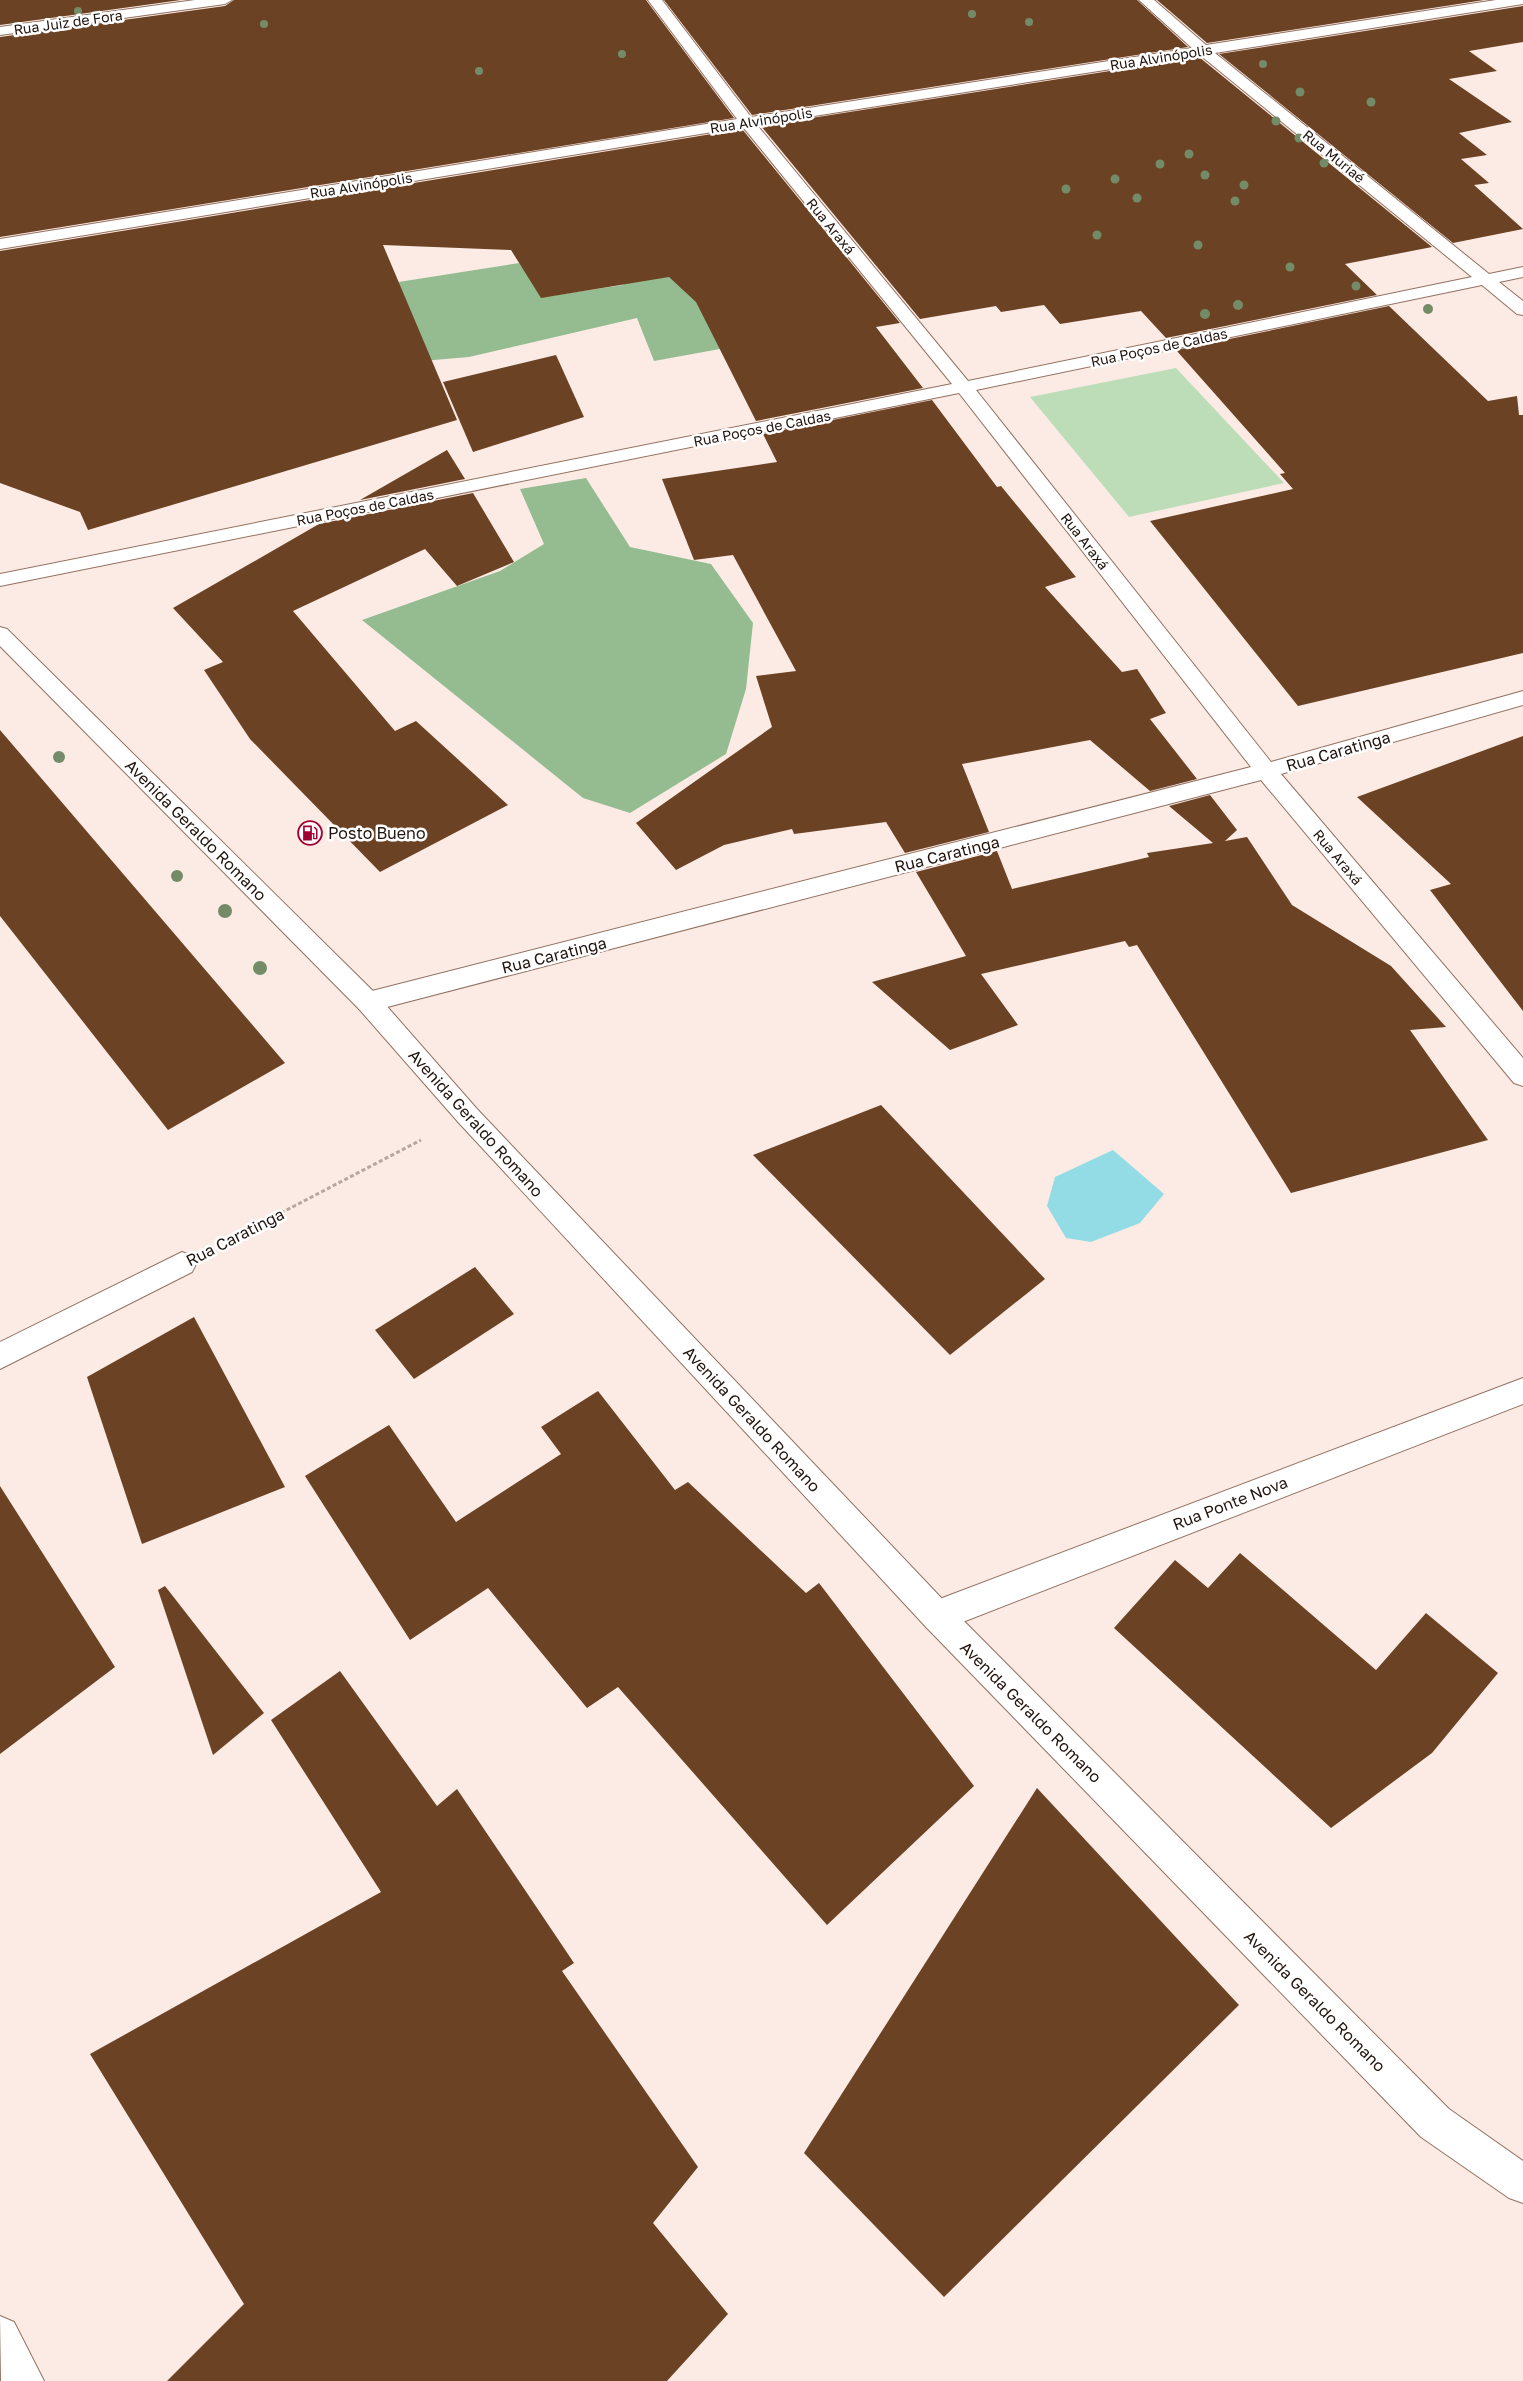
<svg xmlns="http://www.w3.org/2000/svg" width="1523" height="2381" font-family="'Golos Text',sans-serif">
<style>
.green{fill:#bcddb8}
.forest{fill:#95bc91}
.water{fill:#93dce5}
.building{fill:#6c4224}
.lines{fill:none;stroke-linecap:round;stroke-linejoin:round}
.minor-casing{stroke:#937161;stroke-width:2}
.major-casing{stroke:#937161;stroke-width:2}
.path{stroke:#b6a7a0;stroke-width:3;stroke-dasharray:4 2.5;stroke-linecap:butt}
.minor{fill:#fff;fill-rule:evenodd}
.major{fill:#fff;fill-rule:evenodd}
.tree{fill:#738b67}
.labels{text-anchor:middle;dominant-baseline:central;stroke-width:5;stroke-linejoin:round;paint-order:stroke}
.far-street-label{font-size:14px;fill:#21140e;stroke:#fff}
.street-label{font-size:16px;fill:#21140e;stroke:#fff}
.poi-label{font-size:16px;fill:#21140e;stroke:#fff;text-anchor:start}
</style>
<rect width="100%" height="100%" fill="#fbebe4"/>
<path class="green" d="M 1176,368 L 1284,483 L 1129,517 L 1030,397 Z"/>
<g class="forest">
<path d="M 680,221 L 720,349 L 654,361 L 637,318 L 469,357 L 328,369 L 373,286 L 519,263 L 543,297 L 623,285 Z"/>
<path d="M 586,478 L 630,547 L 711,564 L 753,623 L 746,689 L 726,754 L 630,813 L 583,798 L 362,620 L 500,571 L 544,544 L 520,489 Z"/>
</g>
<path class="water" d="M 1113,1150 L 1164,1194 L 1140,1223 L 1091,1242 L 1066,1238 L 1047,1206 L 1055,1177 Z"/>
<g class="building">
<path d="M 0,0 L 181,0 L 0,25 Z"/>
<path d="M 234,0 L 646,0 L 734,118 L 0,237 L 0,37 L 225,6 Z"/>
<path d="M 664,0 L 1137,0 L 1188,47 L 752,115 Z"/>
<path d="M 1157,0 L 1484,0 L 1207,43 Z"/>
<path d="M 1523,6 L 1523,42 L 1469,51 L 1497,71 L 1449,79 L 1512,122 L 1459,133 L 1487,155 L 1461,159 L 1489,183 L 1474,185 L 1523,229 L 1453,243 L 1219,54 Z"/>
<path d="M 1199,57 L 1432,247 L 1345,264 L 1377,295 L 1166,338 L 1141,311 L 1060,324 L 1044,305 L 1001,312 L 996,306 L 920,319 L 761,126 Z"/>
<path d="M 742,129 L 900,323 L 876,327 L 923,388 L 756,421 L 696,302 L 669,277 L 541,298 L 511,250 L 383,245 L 457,420 L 88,530 L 80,512 L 0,483 L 0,251 Z"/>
<path d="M 1389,306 L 1488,401 L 1517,396 L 1519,415 L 1523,415 L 1523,653 L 1298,706 L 1150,521 L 1293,489 L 1280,474 L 1285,473 L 1176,350 Z"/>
<path d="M 556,355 L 584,417 L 473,452 L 443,382 Z"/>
<path d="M 932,400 L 997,487 L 1001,486 L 1076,577 L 1045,587 L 1122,672 L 1137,669 L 1166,713 L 1150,719 L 1197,779 L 1150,791 L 1090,740 L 962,764 L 989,832 L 905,853 L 886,822 L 794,834 L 792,829 L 724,845 L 676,870 L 636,823 L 772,727 L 756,676 L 796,671 L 733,555 L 694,560 L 662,479 L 777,462 L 763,434 Z"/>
<path d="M 447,450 L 465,479 L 360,500 Z"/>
<path d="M 473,493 L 514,562 L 457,586 L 425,549 L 293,611 L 395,731 L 416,721 L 508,805 L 380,872 L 250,739 L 204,670 L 223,662 L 173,608 L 319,524 Z"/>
<path d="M 0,730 L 285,1063 L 168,1130 L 0,916 Z"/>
<path d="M 1523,736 L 1523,1011 L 1430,890 L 1451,884 L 1357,797 Z"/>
<path d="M 1210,795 L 1237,830 L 1225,841 L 1247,837 L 1292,905 L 1391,966 L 1446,1027 L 1410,1030 L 1488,1140 L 1291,1193 L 1137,945 L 1129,947 L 1125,941 L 981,974 L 1018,1025 L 950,1050 L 872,982 L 966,956 L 916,872 L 997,851 L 1012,889 L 1149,857 L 1147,853 L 1213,843 L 1169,806 Z"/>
<path d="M 881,1105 L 1045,1279 L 950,1355 L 753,1155 Z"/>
<path d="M 475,1267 L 514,1314 L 414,1379 L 375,1330 Z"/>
<path d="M 194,1317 L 285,1487 L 142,1544 L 87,1377 Z"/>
<path d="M 598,1391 L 675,1490 L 688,1482 L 806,1593 L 819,1583 L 974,1786 L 827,1925 L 618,1687 L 587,1708 L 488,1588 L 410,1640 L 305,1476 L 389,1425 L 456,1522 L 561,1454 L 541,1427 Z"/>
<path d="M 0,1486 L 115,1667 L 0,1754 Z"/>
<path d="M 1240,1553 L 1376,1670 L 1426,1613 L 1498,1673 L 1432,1753 L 1331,1828 L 1114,1628 L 1175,1560 L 1208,1588 Z"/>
<path d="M 165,1586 L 264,1713 L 213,1755 L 158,1590 Z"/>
<path d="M 340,1671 L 437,1806 L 457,1789 L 574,1963 L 562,1971 L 698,2167 L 653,2223 L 728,2314 L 667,2381 L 167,2381 L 244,2304 L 90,2054 L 381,1892 L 271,1720 Z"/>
<path d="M 1037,1788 L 1239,2005 L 944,2297 L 804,2153 Z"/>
</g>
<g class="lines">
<g class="minor-casing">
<g id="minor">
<path d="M 195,0 L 232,0 L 225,4 L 0,35 L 0,27 Z"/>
<path d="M 648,0 L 662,0 L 751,117 L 1192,48 L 1139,0 L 1154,0 L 1206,45 L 1496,0 L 1523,0 L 1523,4 L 1215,53 L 1489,274 L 1523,267 L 1523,277 L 1499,282 L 1523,301 L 1523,315 L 1517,314 L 1482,285 L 976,390 L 1271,762 L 1523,691 L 1523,705 L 1281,774 L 1523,1058 L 1523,1086 L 1514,1083 L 1261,780 L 368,1012 L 359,1009 L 355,1002 L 359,995 L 368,992 L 1251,767 L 959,393 L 0,586 L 0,574 L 952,384 L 743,127 L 0,249 L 0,239 L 737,119 ZM 1200,55 L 1472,277 L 968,381 L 757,125 Z"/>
<path d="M 182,1252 L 192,1256 L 196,1264 L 192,1272 L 0,1369 L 0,1342 Z"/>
<path d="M 1523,1378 L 1523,1404 L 937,1632 L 926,1627 L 921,1616 L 926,1605 L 937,1600 Z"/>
<path d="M 0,2316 L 14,2322 L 44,2381 L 1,2381 Z"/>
</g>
</g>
<g class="major-casing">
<path id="major" d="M 0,627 L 7,629 L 377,995 L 477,1109 L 948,1605 L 1449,2109 L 1523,2161 L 1523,2203 L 1509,2198 L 1421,2137 L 926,1627 L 459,1123 L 359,1009 L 0,646 Z"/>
</g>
<path class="path" d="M 229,1240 L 421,1140"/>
<use href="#minor" class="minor"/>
<use href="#major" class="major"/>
</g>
<g class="tree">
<circle cx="78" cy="11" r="4"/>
<circle cx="972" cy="14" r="4"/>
<circle cx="1029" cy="22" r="4"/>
<circle cx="264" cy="24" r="4"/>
<circle cx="622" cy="54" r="4"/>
<circle cx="1263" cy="64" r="4"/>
<circle cx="479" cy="71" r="4"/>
<circle cx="1300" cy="92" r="4.5"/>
<circle cx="1371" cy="102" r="4.5"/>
<circle cx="1276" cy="121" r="4.5"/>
<circle cx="1299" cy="138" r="4.5"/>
<circle cx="1189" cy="154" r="4.5"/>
<circle cx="1324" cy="163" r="4.5"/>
<circle cx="1160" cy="164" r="4.5"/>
<circle cx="1205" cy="175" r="4.5"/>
<circle cx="1115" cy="179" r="4.5"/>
<circle cx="1244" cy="185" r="4.5"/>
<circle cx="1066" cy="189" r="4.5"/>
<circle cx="1137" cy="198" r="4.5"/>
<circle cx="1235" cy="201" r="4.5"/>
<circle cx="1097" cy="235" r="4.5"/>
<circle cx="1198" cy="245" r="4.5"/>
<circle cx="1290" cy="267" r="4.5"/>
<circle cx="1356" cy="286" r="4.5"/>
<circle cx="1238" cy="305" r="5"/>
<circle cx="1428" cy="309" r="5"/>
<circle cx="1205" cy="314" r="5"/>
<circle cx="59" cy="757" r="6"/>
<circle cx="177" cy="876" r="6"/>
<circle cx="225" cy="911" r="7"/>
<circle cx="260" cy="968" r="7"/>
</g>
<defs>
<g id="fuel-ring" transform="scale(1.25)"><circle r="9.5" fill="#fff" stroke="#a10131" stroke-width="1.5"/><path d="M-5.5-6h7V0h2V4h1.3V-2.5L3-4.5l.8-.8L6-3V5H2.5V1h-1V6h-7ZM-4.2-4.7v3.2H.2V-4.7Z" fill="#a10131"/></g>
</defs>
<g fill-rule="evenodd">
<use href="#fuel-ring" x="310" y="833"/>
</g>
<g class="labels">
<g class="far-street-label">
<text transform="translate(68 22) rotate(-8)">Rua Juiz de Fora</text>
<text transform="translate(1161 57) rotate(-9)">Rua Alvinópolis</text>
<text transform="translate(761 120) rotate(-9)">Rua Alvinópolis</text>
<text transform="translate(1334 156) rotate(39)">Rua Muriaé</text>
<text transform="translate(361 185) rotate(-9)">Rua Alvinópolis</text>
<text transform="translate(831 226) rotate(51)">Rua Araxá</text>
<text transform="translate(1159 347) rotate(-12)">Rua Poços de Caldas</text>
<text transform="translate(762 428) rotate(-11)">Rua Poços de Caldas</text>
<text transform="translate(365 507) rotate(-11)">Rua Poços de Caldas</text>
<text transform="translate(1085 541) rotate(52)">Rua Araxá</text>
<text transform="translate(1338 857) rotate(50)">Rua Araxá</text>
</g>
<g class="street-label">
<text transform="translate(1338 751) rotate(-16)">Rua Caratinga</text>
<text transform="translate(196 830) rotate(45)">Avenida Geraldo Romano</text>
<text transform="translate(947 854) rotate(-14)">Rua Caratinga</text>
<text transform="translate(554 955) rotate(-14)">Rua Caratinga</text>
<text transform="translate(476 1123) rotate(48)">Avenida Geraldo Romano</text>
<text transform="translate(235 1237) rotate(-27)">Rua Caratinga</text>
<text transform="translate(752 1419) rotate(47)">Avenida Geraldo Romano</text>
<text transform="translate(1230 1503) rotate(-21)">Rua Ponte Nova</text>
<text transform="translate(1031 1712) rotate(45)">Avenida Geraldo Romano</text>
<text transform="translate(1315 2001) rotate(45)">Avenida Geraldo Romano</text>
</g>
<g class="poi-label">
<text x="328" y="833">Posto Bueno</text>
</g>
</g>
</svg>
